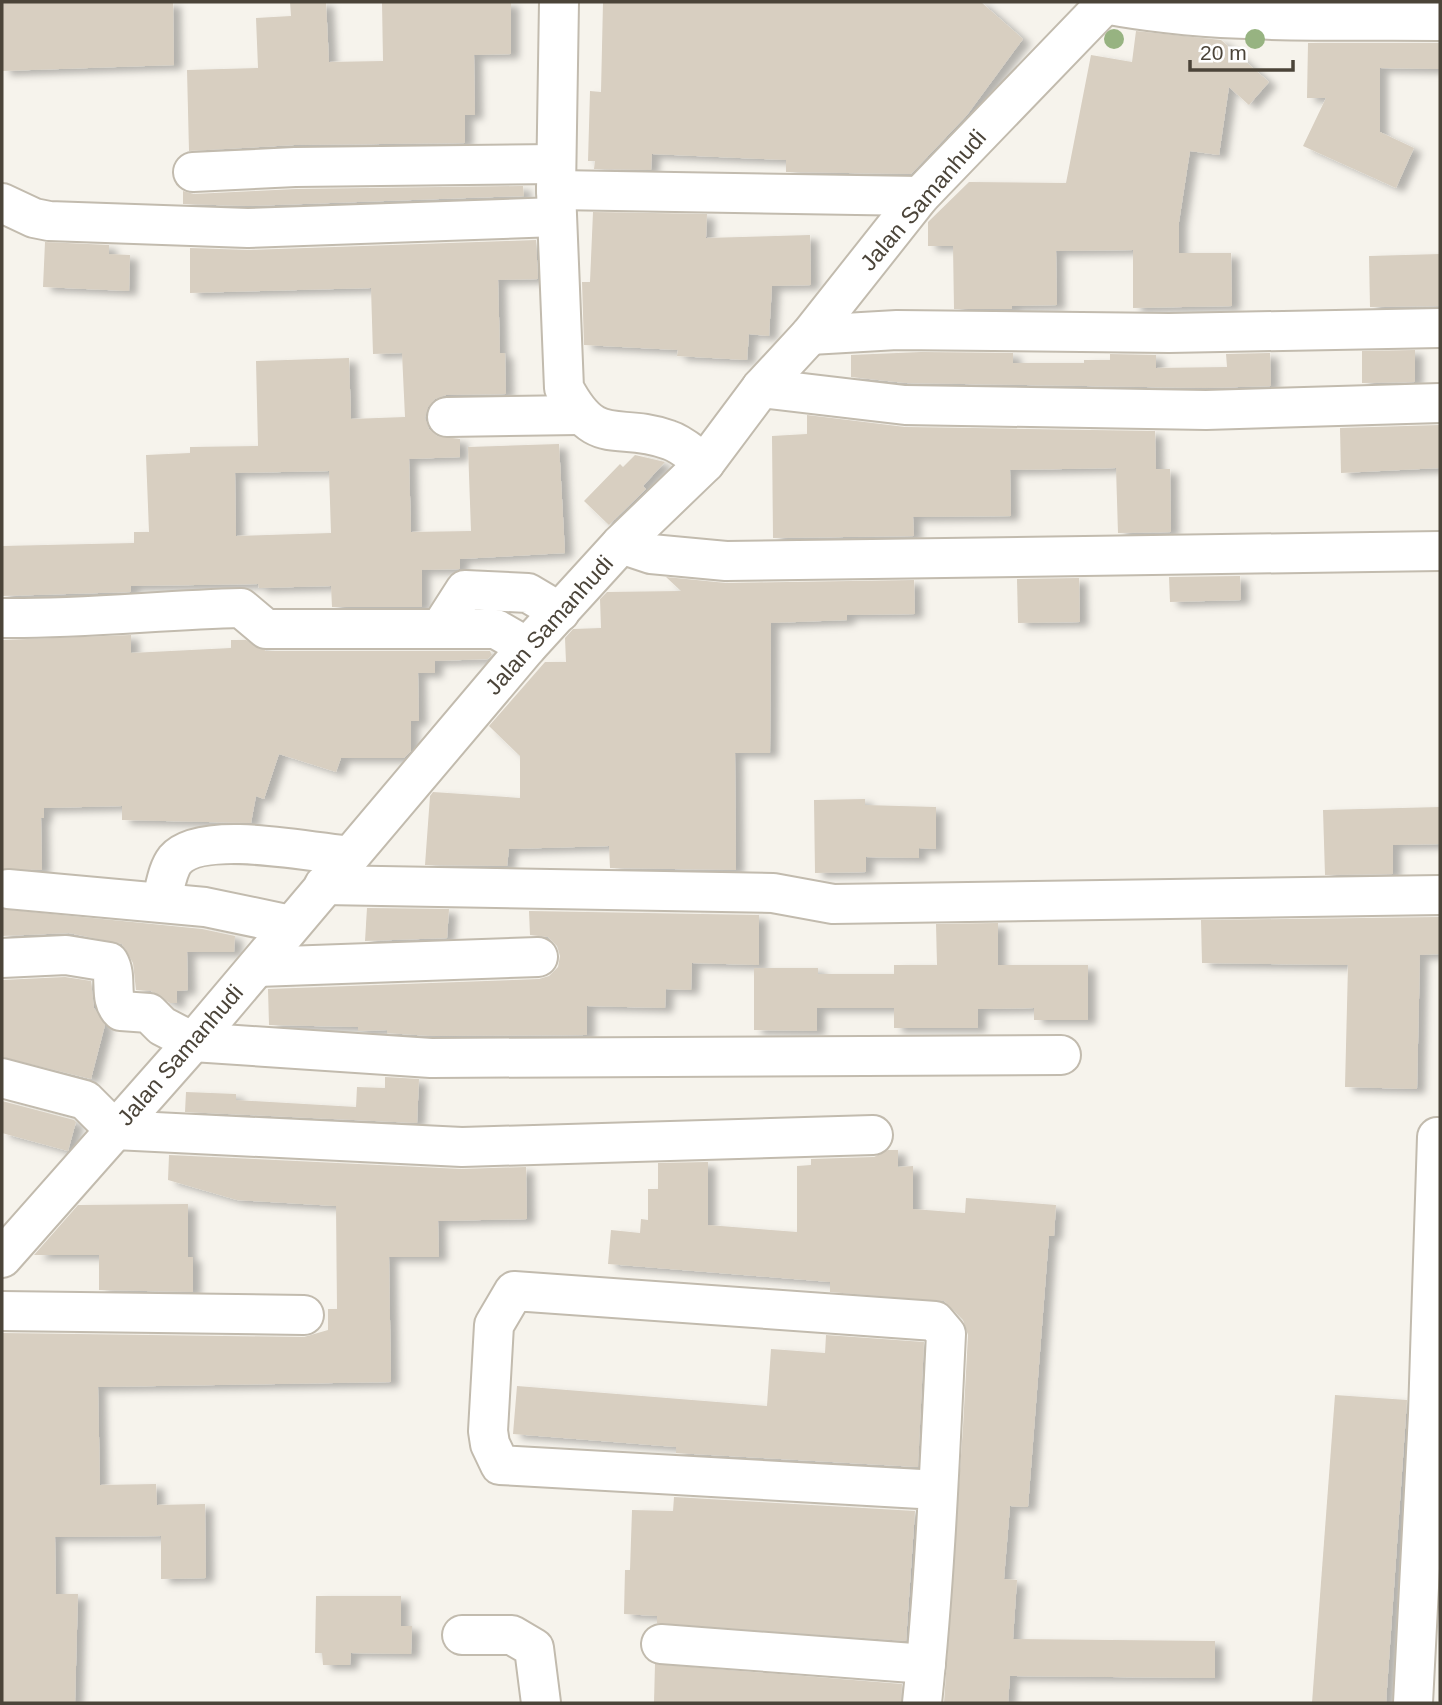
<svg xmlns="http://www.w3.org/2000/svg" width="1442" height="1705" font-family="Helvetica,sans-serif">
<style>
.building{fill:#d8cfc1;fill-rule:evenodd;filter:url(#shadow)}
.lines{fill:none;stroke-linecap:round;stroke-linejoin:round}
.minor-casing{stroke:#c2bbae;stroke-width:42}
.minor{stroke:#fff;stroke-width:38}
.tree{fill:#97b381}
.labels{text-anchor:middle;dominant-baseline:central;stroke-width:5;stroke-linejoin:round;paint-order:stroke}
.street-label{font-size:23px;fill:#4b4439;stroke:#fff}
</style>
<defs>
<filter id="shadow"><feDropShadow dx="8" dy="4.5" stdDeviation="3.5" flood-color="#0004"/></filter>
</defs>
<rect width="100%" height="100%" fill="#f6f3ec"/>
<g class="building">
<path d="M 2,2 L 173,2 L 174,65 L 2,71 Z"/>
<path d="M 290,2 L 326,2 L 329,62 L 383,61 L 382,2 L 511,2 L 511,54 L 474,55 L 475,115 L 465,115 L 465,143 L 294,145 L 189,151 L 187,70 L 258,68 L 256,18 L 291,16 Z"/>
<path d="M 603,2 L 981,2 L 1023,39 L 967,115 L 911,174 L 786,172 L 786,160 L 652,154 L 651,170 L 594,169 L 595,161 L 588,161 L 590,91 L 601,92 Z"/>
<path d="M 1136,31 L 1221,40 L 1269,82 L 1249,105 L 1229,87 L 1219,155 L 1190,151 L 1179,222 L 1179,253 L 1231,253 L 1232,306 L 1133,308 L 1133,250 L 1056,251 L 1057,305 L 1012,306 L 1012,309 L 954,309 L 953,246 L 928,246 L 928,222 L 969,182 L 1066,183 L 1091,55 L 1132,62 Z"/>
<path d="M 1308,43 L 1440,43 L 1440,69 L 1380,68 L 1380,132 L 1414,148 L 1396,188 L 1303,146 L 1326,98 L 1307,98 Z"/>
<path d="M 523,186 L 524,196 L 248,206 L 183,204 L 183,191 L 194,194 L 296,189 Z"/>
<path d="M 593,212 L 707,214 L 706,238 L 810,235 L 811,285 L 772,286 L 769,336 L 749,334 L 747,360 L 677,356 L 678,350 L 584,345 L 582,282 L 590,282 Z"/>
<path d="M 536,240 L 538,279 L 498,280 L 500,353 L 505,353 L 506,394 L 446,395 L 435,399 L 428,407 L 425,418 L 429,429 L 437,436 L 460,439 L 460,457 L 409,459 L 411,532 L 471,531 L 468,447 L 559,444 L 565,553 L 460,559 L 460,569 L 422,570 L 422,607 L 332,607 L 331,586 L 259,588 L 258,584 L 131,586 L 131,592 L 2,596 L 2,546 L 134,543 L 134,532 L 149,532 L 146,455 L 190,453 L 190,447 L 258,446 L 256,361 L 349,358 L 351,419 L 405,417 L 402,353 L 373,354 L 371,288 L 190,293 L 190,248 L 249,250 ZM 329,471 L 331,533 L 236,536 L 235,473 Z"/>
<path d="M 45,242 L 109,245 L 109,254 L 130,255 L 129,291 L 43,287 Z"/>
<path d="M 1440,254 L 1440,306 L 1370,307 L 1369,256 Z"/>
<path d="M 1415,350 L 1415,382 L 1362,383 L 1362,351 Z"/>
<path d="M 921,352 L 1013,353 L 1013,363 L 1084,363 L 1084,360 L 1110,360 L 1110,354 L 1156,355 L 1156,368 L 1227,367 L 1226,354 L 1270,353 L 1271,386 L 1206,388 L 906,383 L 851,377 L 851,355 Z"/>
<path d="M 807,415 L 905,427 L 1155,431 L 1156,469 L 1170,469 L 1171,532 L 1118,533 L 1116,468 L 1010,470 L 1011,516 L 913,517 L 914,536 L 773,538 L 772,436 L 807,434 Z"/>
<path d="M 1440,425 L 1440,468 L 1341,473 L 1340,428 Z"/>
<path d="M 635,455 L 665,462 L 643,486 L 646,489 L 609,525 L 584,501 L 620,464 L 623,467 Z"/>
<path d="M 1240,576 L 1241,600 L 1170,602 L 1169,577 Z"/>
<path d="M 666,577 L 726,583 L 914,580 L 915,614 L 847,615 L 847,620 L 771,623 L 770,753 L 735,753 L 736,870 L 610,868 L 609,846 L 509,849 L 507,866 L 425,865 L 430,796 L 433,792 L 520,798 L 520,756 L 489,726 L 545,662 L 566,662 L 565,638 L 573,629 L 601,628 L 600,599 L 607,592 L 681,591 Z"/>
<path d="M 1079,578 L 1080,622 L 1018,623 L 1017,579 Z"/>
<path d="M 131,635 L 131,653 L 231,648 L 231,640 L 246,640 L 266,651 L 490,651 L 492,655 L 488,659 L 435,661 L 435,673 L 418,673 L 419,721 L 411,721 L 411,751 L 404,758 L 341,758 L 336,772 L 279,754 L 264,799 L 256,796 L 251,823 L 122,820 L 122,806 L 44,808 L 44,818 L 41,818 L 42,870 L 2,869 L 2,640 Z"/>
<path d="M 865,799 L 865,805 L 936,807 L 936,849 L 919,848 L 919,858 L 866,857 L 866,872 L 815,873 L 814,800 Z"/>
<path d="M 1440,807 L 1440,844 L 1393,845 L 1393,874 L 1325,875 L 1323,810 Z"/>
<path d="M 367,908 L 449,909 L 447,938 L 365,941 Z"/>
<path d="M 2,909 L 202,929 L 235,936 L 234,952 L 187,952 L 188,990 L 177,991 L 177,1003 L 170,1003 L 151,991 L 136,990 L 133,963 L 122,944 L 69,933 L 2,936 Z"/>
<path d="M 529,911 L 759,915 L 759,965 L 692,963 L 691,990 L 666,989 L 665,1008 L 587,1006 L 587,1035 L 432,1036 L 387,1033 L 387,1030 L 358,1031 L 358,1027 L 269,1025 L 268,989 L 539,979 L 549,976 L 558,967 L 560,956 L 557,946 L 548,937 L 530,935 Z"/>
<path d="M 1440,917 L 1440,954 L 1420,955 L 1417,1089 L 1345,1087 L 1348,965 L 1202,963 L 1201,920 Z"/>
<path d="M 998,923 L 998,965 L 1088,965 L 1088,1020 L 1034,1020 L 1034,1008 L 978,1009 L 978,1028 L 894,1028 L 894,1008 L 817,1008 L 817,1031 L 754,1030 L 754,968 L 818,968 L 818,974 L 894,974 L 894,965 L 937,965 L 936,924 Z"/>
<path d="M 65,977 L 91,981 L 94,1008 L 105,1025 L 91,1079 L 2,1057 L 2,980 Z"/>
<path d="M 385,1077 L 419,1079 L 417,1123 L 185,1112 L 186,1092 L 236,1094 L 236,1100 L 356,1107 L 357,1087 L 385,1088 Z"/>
<path d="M 2,1101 L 74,1120 L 76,1122 L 68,1151 L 2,1133 Z"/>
<path d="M 888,1150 L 898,1150 L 898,1167 L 913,1166 L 913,1209 L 965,1213 L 966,1198 L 1056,1205 L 1054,1236 L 1049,1236 L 1028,1507 L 1010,1506 L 1004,1579 L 1017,1580 L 1013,1639 L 1215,1641 L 1215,1678 L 1010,1676 L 1008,1703 L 944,1703 L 963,1427 L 968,1335 L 963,1320 L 944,1301 L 830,1292 L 830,1282 L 608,1264 L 611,1230 L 640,1233 L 641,1219 L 648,1220 L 648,1189 L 658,1189 L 658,1163 L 708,1162 L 708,1225 L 797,1232 L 797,1166 L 811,1165 L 811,1159 L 874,1157 Z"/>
<path d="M 169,1155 L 461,1169 L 526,1167 L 527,1219 L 438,1221 L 439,1257 L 389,1257 L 391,1382 L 98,1387 L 100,1485 L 156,1484 L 157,1505 L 205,1504 L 206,1578 L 161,1579 L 161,1536 L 55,1537 L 56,1594 L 78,1594 L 75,1703 L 2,1703 L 2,1333 L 304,1337 L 328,1330 L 328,1309 L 337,1309 L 336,1206 L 237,1200 L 168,1180 Z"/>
<path d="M 188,1204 L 188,1257 L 193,1257 L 193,1292 L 99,1290 L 99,1255 L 34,1255 L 78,1205 Z"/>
<path d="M 826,1335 L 924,1342 L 918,1467 L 676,1453 L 676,1447 L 513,1434 L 517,1386 L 767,1406 L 771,1349 L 825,1353 Z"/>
<path d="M 1335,1395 L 1407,1400 L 1386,1703 L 1312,1703 Z"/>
<path d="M 674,1497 L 915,1511 L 906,1641 L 657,1623 L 657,1616 L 624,1614 L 625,1570 L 630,1570 L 632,1510 L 673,1511 Z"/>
<path d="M 316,1596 L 401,1596 L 401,1626 L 412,1626 L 411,1654 L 351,1653 L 350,1665 L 323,1665 L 322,1653 L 315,1653 Z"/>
<path d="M 655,1664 L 902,1684 L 901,1703 L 654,1703 Z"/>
</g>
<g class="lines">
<g class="minor-casing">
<g id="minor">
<path d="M 559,2 L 556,190 L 564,388 C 597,450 616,421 669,440 C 682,444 694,456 705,463"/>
<path d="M 1105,4 C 1215,25 1328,20 1440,21"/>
<path d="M 193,172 L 295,167 L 556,164"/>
<path d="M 556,190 L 920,196"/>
<path d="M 2,203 L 34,218 L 49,221 L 248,228 L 556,217"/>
<path d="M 810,335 L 897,330 L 1169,333 L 1440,328"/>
<path d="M 761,388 L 905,405 L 1206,410 L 1440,403"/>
<path d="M 447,417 L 578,415"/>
<path d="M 621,544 L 651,554 L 726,561 L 1440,551"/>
<path d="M 2,618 C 82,619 161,610 241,608 L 266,629 L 496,629 L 527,647"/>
<path d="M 440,629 L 465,590 L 528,593 L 560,612"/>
<path d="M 324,885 L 773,893 L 833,904 L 1440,895"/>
<path d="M 8,889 L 205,907 L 291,925"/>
<path d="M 161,901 C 165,890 167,870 175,860 C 201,829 311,852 349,856"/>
<path d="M 2,958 L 66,955 L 109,962 C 118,977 108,999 121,1011 L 149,1013 L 162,1026 L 193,1042 L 431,1058 L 1061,1055"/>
<path d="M 257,967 L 538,957"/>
<path d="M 2,1078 L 85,1100 L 115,1130 L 462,1147 L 873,1135"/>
<path d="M 2,1258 L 193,1042 L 527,647 L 621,544 L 705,463 L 761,388 L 810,335 L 920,196 L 1107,2"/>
<path d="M 2,1311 L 304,1315"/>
<path d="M 462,1635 L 512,1635 L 534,1648 L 541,1703"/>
<path d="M 661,1644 L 926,1664"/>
<path d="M 922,1703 C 935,1580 940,1457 946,1334 L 935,1321 L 514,1291 L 494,1325 L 488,1431 L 490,1444 L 500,1465 L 938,1490"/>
<path d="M 1413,1703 L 1428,1414 L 1437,1137"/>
</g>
</g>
<use href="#minor" class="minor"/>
</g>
<g class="tree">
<circle cx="1114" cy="39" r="10"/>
<circle cx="1255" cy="39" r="10"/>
</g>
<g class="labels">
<g class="street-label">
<text transform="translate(923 200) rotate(-49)">Jalan Samanhudi</text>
<text transform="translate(549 625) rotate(-48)">Jalan Samanhudi</text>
<text transform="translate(180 1055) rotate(-49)">Jalan Samanhudi</text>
</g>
</g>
<rect width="1442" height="1705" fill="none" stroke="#4b4439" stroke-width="7"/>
<path d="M1190 60v10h103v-10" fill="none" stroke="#4b4439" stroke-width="3.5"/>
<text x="1200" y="60" font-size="21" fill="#4b4439" stroke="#ffffff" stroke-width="5" paint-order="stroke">20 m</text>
</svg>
